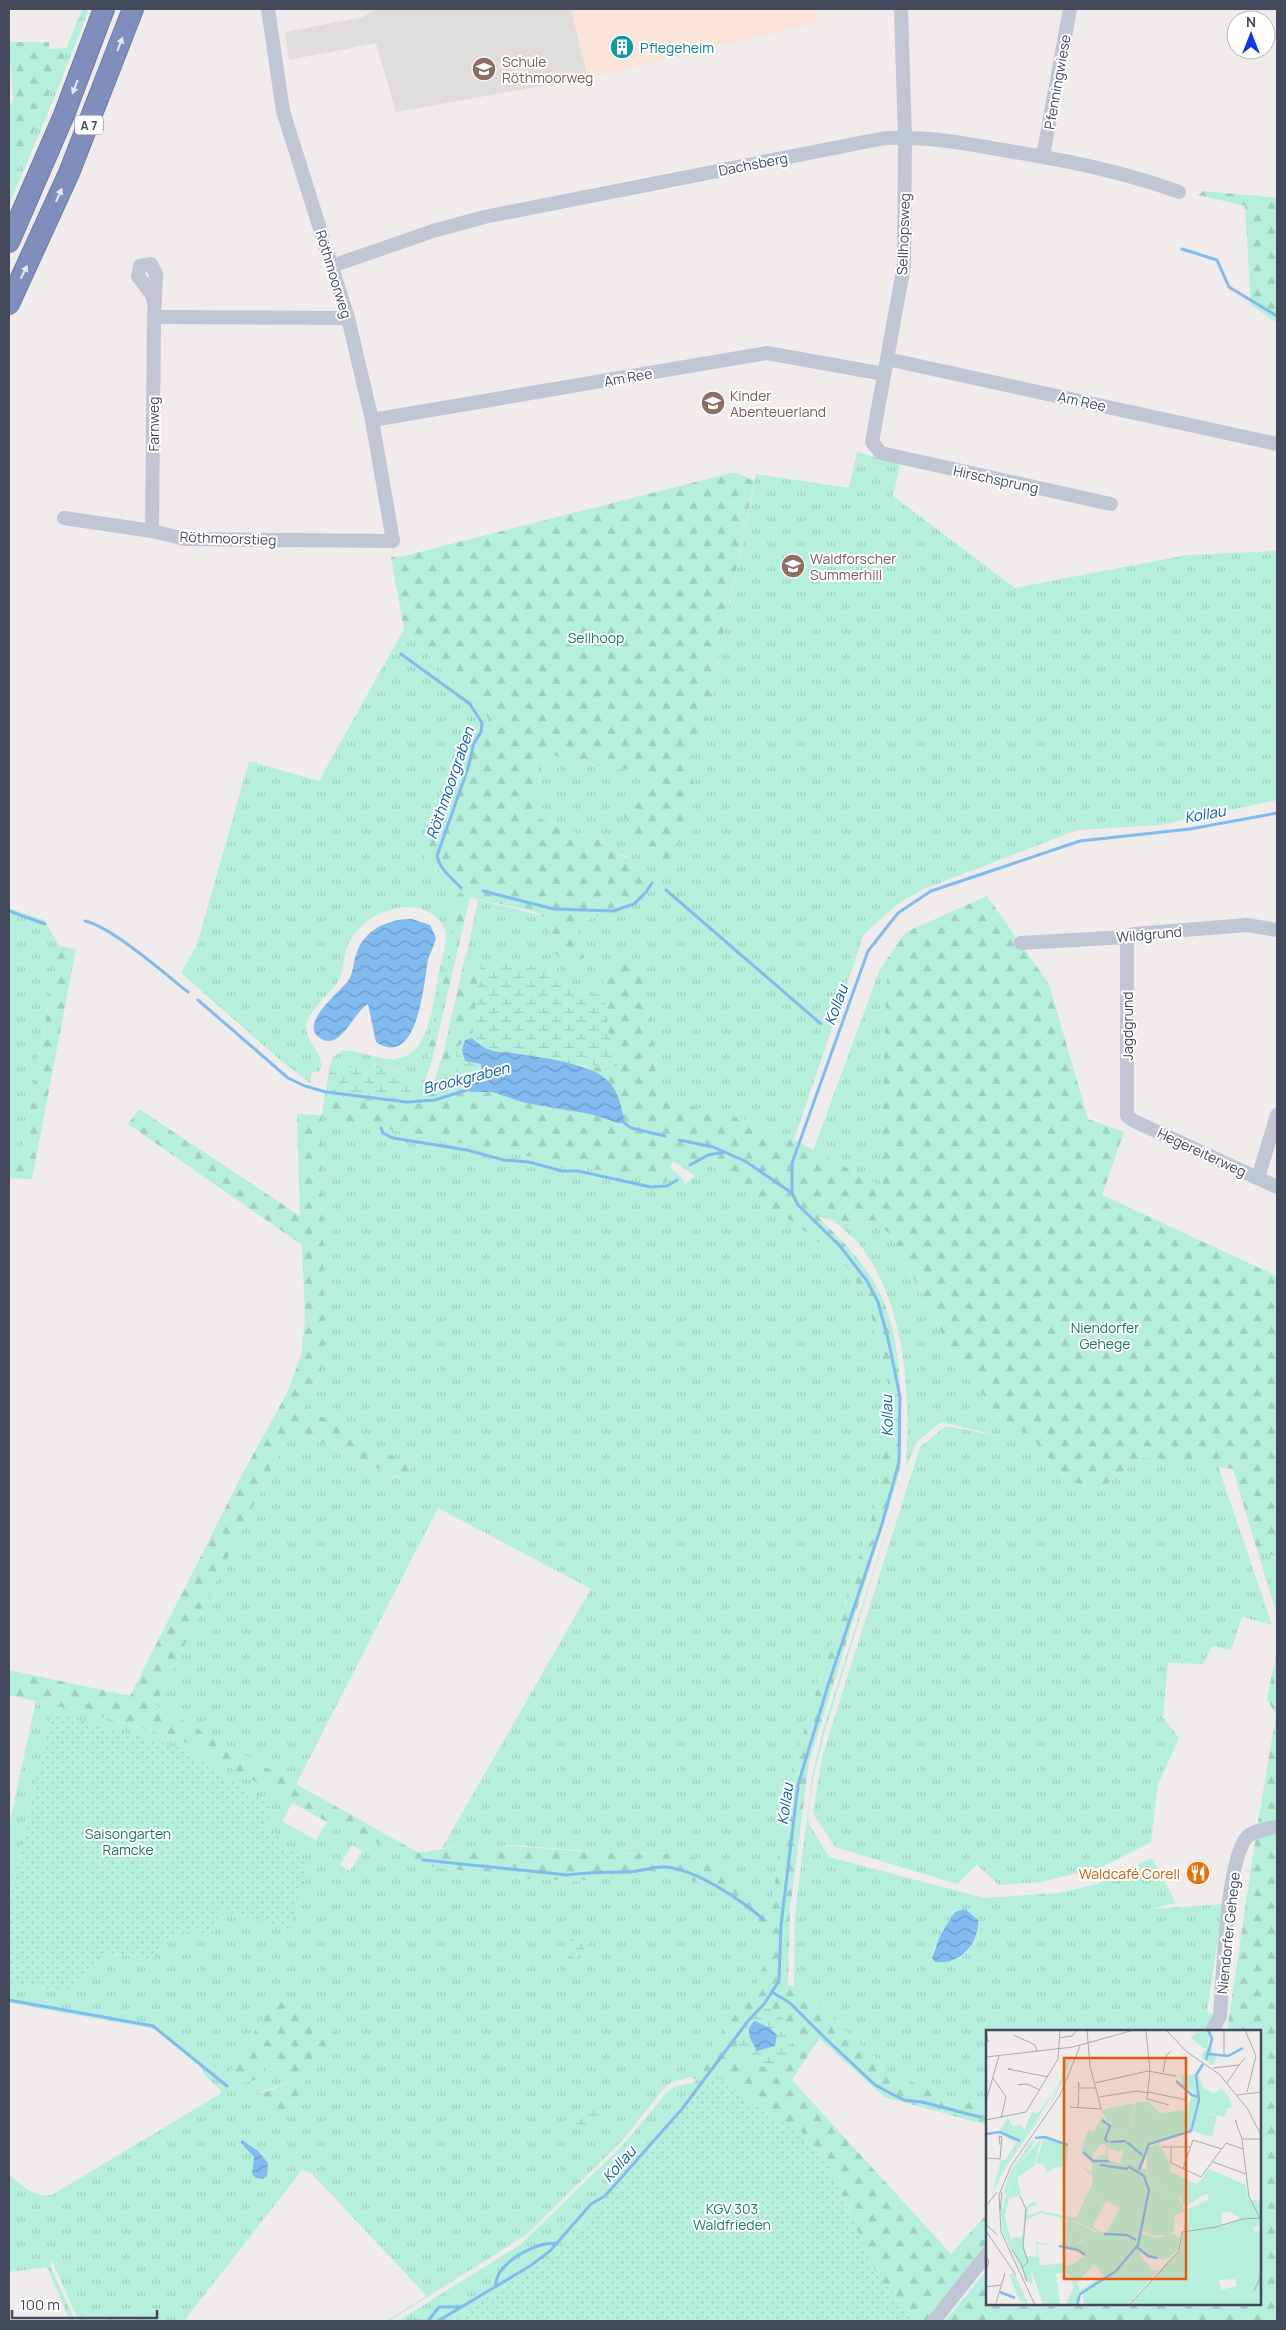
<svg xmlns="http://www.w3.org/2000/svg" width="1286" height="2330" font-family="Manrope,sans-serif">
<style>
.education{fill:#e0dddd}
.medical{fill:#fbe5d9}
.grass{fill:url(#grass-tufts);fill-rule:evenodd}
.forest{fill:url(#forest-firs);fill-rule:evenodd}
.wetland{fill:url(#wetland-marsh)}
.park{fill:url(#park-dots)}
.water{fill:url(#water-waves)}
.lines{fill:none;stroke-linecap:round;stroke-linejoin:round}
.stream{stroke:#81bbef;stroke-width:3}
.highway-casing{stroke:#6c79a9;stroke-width:22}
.minor{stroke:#c1c6d4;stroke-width:14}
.highway{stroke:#808ebe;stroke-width:20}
.oneway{fill:#e6e8f2}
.labels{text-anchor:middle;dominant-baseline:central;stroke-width:4;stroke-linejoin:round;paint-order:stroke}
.shield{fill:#fff;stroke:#7b808c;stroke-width:1}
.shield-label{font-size:12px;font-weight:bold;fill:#43495a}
.culture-label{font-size:14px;fill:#0d838f;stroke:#fff;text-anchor:start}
.education-label{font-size:14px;fill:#785e54;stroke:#fff;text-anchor:start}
.street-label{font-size:14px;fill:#43495a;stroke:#fff}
.park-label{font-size:14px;fill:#127d63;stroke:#fff}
.food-label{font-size:14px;fill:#c56008;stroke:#fff;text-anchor:end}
.water-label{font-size:15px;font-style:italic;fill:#065daa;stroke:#fff}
.inset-river{fill:none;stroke:#81bbef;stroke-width:2.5}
.inset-road{fill:none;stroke:#aaabb1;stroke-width:1}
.view{fill:#e8590c;fill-opacity:0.15;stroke:#e8590c;stroke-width:2.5}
.inset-edge{fill:none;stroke:#43495a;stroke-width:2.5}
</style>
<defs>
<pattern id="grass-tufts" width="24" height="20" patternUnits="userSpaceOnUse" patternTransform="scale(1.25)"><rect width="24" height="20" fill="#b6f0dc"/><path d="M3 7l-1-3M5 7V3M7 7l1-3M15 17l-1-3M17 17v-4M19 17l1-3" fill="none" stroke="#9ecfbf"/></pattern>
<pattern id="forest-firs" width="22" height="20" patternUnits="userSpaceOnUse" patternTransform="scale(1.25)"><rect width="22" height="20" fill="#b6f0dc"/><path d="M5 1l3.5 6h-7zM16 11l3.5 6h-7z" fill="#9ecfbf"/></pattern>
<pattern id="wetland-marsh" width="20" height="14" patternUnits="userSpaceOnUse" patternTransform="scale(1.25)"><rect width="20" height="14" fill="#b6f0dc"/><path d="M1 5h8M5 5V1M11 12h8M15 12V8" fill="none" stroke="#9ecfbf"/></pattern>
<pattern id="park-dots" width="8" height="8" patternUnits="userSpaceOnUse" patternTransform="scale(1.25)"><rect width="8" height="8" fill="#b6f0dc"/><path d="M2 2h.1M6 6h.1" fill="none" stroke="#9ecfbf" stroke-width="1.8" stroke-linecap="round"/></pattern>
<pattern id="water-waves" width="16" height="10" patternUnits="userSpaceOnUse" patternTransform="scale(1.25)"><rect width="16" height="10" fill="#81bbef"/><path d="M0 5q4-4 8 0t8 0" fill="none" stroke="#6b9ac5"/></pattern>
</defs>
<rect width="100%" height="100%" fill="#efeceb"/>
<path class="education" d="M 375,9 L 571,9 L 588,78 L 396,112 L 376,43 L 289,60 L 285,32 L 363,17 Z"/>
<path class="medical" d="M 571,9 L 817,9 L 817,23 L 588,78 Z"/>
<g class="grass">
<path d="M 82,9 L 89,9 L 53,101 L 9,205 L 9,187 L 32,136 Z"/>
<path d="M 857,452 L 900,465 L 893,496 L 1015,588 L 1187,555 L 1277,551 L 1277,800 L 1160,825 L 1077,830 L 924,889 L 899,903 L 864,934 L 794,1140 L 772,1134 L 741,1118 L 677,1103 L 657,1086 L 652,1022 L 604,979 C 603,988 600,993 591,994 L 509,960 L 481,961 L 466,957 L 478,900 L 541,915 L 549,925 L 551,948 L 577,948 L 577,925 L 636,898 L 628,856 L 614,853 L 602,839 L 582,835 L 541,819 L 533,809 L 542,764 L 553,755 L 611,769 L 626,769 L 645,777 L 645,783 L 630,824 L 636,840 L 694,785 L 688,764 L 705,725 L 756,474 L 849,488 Z"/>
<path d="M 404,629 L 489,719 L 424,856 L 465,895 L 457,916 L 427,1053 L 432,1061 L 423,1086 C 414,1086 410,1079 403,1074 C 383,1062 351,1063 330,1072 L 329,1069 L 333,1057 L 343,1050 C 359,1051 384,1061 396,1059 C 432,1054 433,999 439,971 C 442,958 446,946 446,933 C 442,918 431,911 416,908 C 387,903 355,923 346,950 C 343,961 344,973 337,983 C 329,994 307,1013 306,1026 C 305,1042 328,1057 319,1072 L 312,1072 L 310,1083 L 279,1059 L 181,973 L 197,945 L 249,761 L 319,781 Z"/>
<path d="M 9,908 L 44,920 L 59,946 L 20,1162 L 9,1162 Z"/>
<path d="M 880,969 L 887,975 L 881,1186 L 813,1151 Z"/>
<path d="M 322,1116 L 665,1183 L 670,1168 L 682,1177 L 685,1184 L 695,1176 L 673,1161 L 674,1155 L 728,1171 L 760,1205 L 792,1221 L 842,1261 L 867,1298 L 891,1396 L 876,1504 L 786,1787 L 772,1908 L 702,1861 L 664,1853 L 613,1853 L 513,1845 L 442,1848 L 591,1589 L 438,1508 L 295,1786 L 155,1705 L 292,1428 L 404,1481 L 412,1467 L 306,1408 L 324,1363 Z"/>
<path d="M 833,1220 L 856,1224 L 874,1220 L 891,1235 L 955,1359 L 1001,1417 L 1032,1438 L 1069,1482 L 1102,1488 L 1141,1457 L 1218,1466 L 1272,1625 L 1242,1617 L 1231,1650 L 1212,1646 L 1203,1664 L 1168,1663 L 1163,1717 L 1179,1738 L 1158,1784 L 1151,1842 L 1104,1866 L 1042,1882 L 999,1885 L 977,1865 L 957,1884 L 835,1847 L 813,1813 L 822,1757 L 920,1447 L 946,1426 L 1004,1437 L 941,1422 L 917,1442 L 906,1467 L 825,1731 L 813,1779 L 808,1816 L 809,1824 L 829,1857 L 984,1898 L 1059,1893 L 1097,1884 L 1152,1858 L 1176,1903 L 1150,1909 L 1223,1904 L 1207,2012 L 1214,2014 L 1207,2031 L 987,2031 L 987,2105 L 934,2092 L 890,2072 L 800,1988 L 794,1986 L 795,1915 L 812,1778 L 823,1730 L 906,1467 C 910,1393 907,1312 863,1249 C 855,1238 843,1229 833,1220 ZM 979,1930 C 965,1956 966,1960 935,1962 L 932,1958 L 934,1948 Z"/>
<path d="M 1257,1550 L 1277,1557 L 1277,1615 Z"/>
<path d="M 36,1701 L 97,1715 L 181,1740 L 293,1802 L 282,1821 L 316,1840 L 327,1822 L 376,1842 L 405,1858 L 427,1866 L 528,1879 L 569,1881 L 666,1875 L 697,1882 L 719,1892 L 766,1928 L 765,1962 L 754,1990 L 690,2076 L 691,2077 L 672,2082 L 664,2088 L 622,2141 L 526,2235 L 389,2321 L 386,2321 L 425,2297 L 424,2293 L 312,2174 L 301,2169 L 299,2174 L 184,2321 L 79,2321 L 52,2261 L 50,2265 L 75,2321 L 70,2321 L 47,2267 L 9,2272 L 9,2174 C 23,2186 33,2198 52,2195 L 220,2094 L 221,2090 L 206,2077 L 201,2067 L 155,2029 L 9,2003 L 9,1985 L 25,1985 L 66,1992 L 104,1952 L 147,1959 L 154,1957 C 169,1927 183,1929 213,1935 L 219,1909 L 296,1852 L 278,1847 L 265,1829 L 52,1713 L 9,1900 L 9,1826 ZM 352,1845 L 362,1851 L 350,1871 L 340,1865 ZM 279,1994 L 304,2084 L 254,2094 L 291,2082 L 293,2079 L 292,2075 L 270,2062 L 250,2081 L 238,2084 ZM 589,2101 L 601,2112 L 595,2117 L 591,2127 L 578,2116 L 584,2112 Z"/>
<path d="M 715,2074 L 563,2246 L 452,2321 L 398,2321 L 521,2244 L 624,2144 L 667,2092 L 676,2086 L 693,2083 L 696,2079 L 698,2081 Z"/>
</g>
<g class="forest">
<path d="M 9,42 L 49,42 L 49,49 L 67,48 L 32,136 L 9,187 L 9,109 L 13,100 Z"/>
<path d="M 1204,191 L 1277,198 L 1277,323 L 1251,305 L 1245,206 L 1198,195 Z"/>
<path d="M 731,473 L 737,473 L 754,481 L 705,725 L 688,764 L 694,785 L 680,841 L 662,866 C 652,859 643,852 637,841 C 632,833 630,824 624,816 C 627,799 629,791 645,783 L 645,777 L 626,769 L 611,769 L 553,755 L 542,764 L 533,809 L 541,819 L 582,835 L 602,839 L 614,853 L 641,862 L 647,878 L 636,898 L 577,925 L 578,948 L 585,957 L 575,963 C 535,954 561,930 541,915 C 531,908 485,903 470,897 L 432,1061 L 427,1053 L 457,916 L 450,914 L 452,903 L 459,893 L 464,894 L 424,856 L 489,719 L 404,629 L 391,557 L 404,556 Z"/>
<path d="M 987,896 L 1049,984 L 1088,1119 L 1124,1132 L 1102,1195 L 1277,1276 L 1277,1557 L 1257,1550 L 1233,1469 L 1141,1457 L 1102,1488 L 1069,1482 L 1032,1438 L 1001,1417 L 955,1359 L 891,1235 L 874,1220 L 856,1224 L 818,1217 C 837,1236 857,1255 871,1277 C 899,1321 901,1378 901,1429 C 901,1445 902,1462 898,1478 L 809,1762 L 790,1910 L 788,1985 L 800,1988 L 890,2072 L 934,2092 L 987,2105 L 987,2125 L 884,2097 L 819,2038 L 792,2080 L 951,2254 L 987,2214 L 987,2247 L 928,2321 L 917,2321 L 876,2273 L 829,2166 L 800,2131 L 747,2101 L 715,2074 L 698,2081 L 689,2076 L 754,1990 L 765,1962 L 766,1928 L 719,1892 L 697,1882 L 666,1875 L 569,1881 L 528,1879 L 427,1866 L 405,1858 L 376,1842 L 327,1822 L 181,1740 L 97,1715 L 9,1695 L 9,1670 L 130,1696 L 244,1471 L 287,1393 L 301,1356 L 305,1321 L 302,1245 L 128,1124 L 139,1109 L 300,1216 L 297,1114 L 322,1115 L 329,1069 L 330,1072 C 351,1063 382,1062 402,1074 C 418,1084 413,1086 433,1085 L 444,1051 L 465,957 L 481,961 L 472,1038 L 465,1040 L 459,1082 L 466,1085 L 470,1092 L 492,1092 L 525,1103 L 590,1114 L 618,1123 L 610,1082 L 584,1066 L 591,1064 L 619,1075 C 614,1056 597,996 604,979 C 610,963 626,961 640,964 L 652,1022 L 657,1086 L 677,1103 L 741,1118 L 772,1134 L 794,1140 L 880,1185 L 887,975 L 880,969 L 906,932 ZM 322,1116 L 665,1183 L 675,1155 L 728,1171 L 759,1205 L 792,1221 L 842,1261 L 867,1298 L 891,1396 L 876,1504 L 786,1787 L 772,1907 C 749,1893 727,1872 702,1861 C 673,1849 642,1855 612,1853 C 547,1850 483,1839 419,1853 L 155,1705 L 292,1428 L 405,1481 L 412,1467 L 306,1408 L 324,1363 Z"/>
<path d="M 59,946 L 76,949 L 32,1179 L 9,1178 L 9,1162 L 20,1162 Z"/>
<path d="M 1277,1649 L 1277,2321 L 945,2321 L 987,2270 L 987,2304 L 1260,2304 L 1260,2031 L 1227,2031 L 1258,1821 L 1276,1715 L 1267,1699 Z"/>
<path d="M 279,1993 L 336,2033 L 304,2084 L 306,2089 L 281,2124 L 250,2098 L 291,2082 L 293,2076 L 270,2062 C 264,2066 261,2074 256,2079 C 250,2083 242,2081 236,2086 L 228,2079 L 231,2069 Z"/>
</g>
<g class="wetland">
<path d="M 509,960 L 543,968 L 591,994 L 597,993 L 603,987 L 609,1036 L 620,1076 L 591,1064 L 584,1066 L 508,1052 C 493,1053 482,1048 472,1038 L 481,961 Z"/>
<path d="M 465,1040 L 462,1050 L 471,1062 L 481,1064 L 483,1074 L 468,1079 L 466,1085 L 459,1082 L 456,1049 Z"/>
<path d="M 369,1065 L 401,1073 L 411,1081 C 412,1090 410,1102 400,1106 L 336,1096 L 332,1091 L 330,1072 L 340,1068 Z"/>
<path d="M 575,1934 L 587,1936 L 590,1943 L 579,1953 L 573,1965 L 568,1966 L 566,1960 L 573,1951 L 569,1936 Z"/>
<path d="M 764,2006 C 783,2015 798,2031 790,2054 C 789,2058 783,2063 781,2066 C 759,2069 742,2066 736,2042 L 755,2015 Z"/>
<path d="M 595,2099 L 601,2103 L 601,2112 L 593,2122 L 589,2132 L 582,2132 L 577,2127 L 575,2119 L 584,2112 L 589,2101 Z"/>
</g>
<g class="park">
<path d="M 52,1713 L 180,1748 L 271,1806 L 266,1829 L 278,1835 L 278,1847 L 296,1852 L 308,1865 L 289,1930 L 220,1909 L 213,1935 C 183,1929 169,1927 154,1957 L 147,1959 L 104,1952 L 66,1992 L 26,1985 L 9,1985 L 9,1900 Z"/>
<path d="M 715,2074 L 747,2101 L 800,2131 L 829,2166 L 876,2273 L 917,2321 L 452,2321 L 563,2246 Z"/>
</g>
<g class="water">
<path d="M 412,919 L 430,925 L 436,938 C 434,946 430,953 428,960 C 424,982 418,1070 376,1042 L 368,1004 C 355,1012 348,1033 334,1040 C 329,1042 324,1041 320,1038 C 298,1024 339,993 348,981 C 354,972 353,961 357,952 C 364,930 390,918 412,919 Z"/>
<path d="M 472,1038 C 482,1048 493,1053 508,1052 C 534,1057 593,1062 610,1083 C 619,1093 622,1110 625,1123 L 618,1123 L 590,1114 L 525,1103 L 492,1092 L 470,1092 L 466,1085 L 468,1079 L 483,1074 L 481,1064 L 465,1061 L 462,1050 L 465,1040 Z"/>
<path d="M 965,1909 L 978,1920 C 979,1944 960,1965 935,1962 L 932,1958 L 941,1934 L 955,1912 Z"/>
<path d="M 755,2021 L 770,2028 L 777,2035 L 775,2046 L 757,2051 C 752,2042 743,2029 755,2021 Z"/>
<path d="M 242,2140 L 258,2151 L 268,2163 L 267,2176 L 263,2179 L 256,2178 L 252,2174 L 254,2157 L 241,2143 Z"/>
</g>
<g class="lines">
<g class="stream">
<path d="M 1182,249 L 1217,260 L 1229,287 L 1277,316"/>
<path d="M 401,654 L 470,704 L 482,723 L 481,732 L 474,743 L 468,768 L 437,856 C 440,870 452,878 461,888"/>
<path d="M 666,890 L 821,1024"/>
<path d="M 483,891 L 554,909 L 613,911 L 634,904 L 646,892 L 652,883"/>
<path d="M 9,911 L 45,924"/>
<path d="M 85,921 C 112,927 165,974 188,992"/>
<path d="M 198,1000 L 288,1078 L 305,1086 L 326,1092 L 407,1102 L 435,1100 L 473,1088"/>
<path d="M 622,1121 L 631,1128 L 665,1136"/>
<path d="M 381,1128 L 383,1133 L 393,1138 L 467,1150 L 504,1160 L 529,1162 L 562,1171 L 578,1171 L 651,1187 L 667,1186 L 677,1180"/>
<path d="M 679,1140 L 713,1147 L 745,1161 L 792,1193"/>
<path d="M 690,1165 L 708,1155 L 724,1152"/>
<path d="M 423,1860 L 568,1875 C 588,1872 605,1872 625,1872 C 638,1872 651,1867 663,1867 C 693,1867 743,1901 764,1920"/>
<path d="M 772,1992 L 790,2003 L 823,2036 L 874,2084 L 886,2091 L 904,2100 L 922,2102 L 980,2117"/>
<path d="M 9,2000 L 153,2026 L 227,2086"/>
<path d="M 496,2286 C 494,2267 524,2250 541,2245 C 546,2243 551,2244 557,2243"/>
<path d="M 415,2321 L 422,2321"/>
<path d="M 428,2321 L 439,2307 L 459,2307"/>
<path d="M 438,2321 L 530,2266 L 550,2251 L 591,2204 L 605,2196 L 682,2109 L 748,2021 L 764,2004 L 779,1981 L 781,1925 L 798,1785 L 830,1679 L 882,1524 L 899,1462 L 900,1397 L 889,1343 L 878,1302 L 867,1281 L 840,1246 L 798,1205 L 792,1193 L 792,1163 L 868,951 L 898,913 L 931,891 L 1080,841 L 1190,829 L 1277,813"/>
</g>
<g class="highway-casing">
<g id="highway">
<path d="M 9,242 L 64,115 L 104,9"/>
<path d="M 9,304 L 69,173 L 133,9"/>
</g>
</g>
<g class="minor">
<path d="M 901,9 L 905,137 L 904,265 L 872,442 L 881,453 L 1111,504"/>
<path d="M 1043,156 L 1070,9"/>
<path d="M 332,266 L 433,231 L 484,217 L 885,138 C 926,136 964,143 1003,150 C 1063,160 1122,171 1179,192"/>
<path d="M 154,317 L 348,318"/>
<path d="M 887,359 L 1277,444"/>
<path d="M 372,420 L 767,353 L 884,374"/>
<path d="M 64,518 L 152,531 L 185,539 L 393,541 L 372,420 L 348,318 L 283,111 L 268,9"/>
<path d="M 152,531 L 154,317 L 156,274 L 151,264 L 140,266 L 138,276 L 152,295 L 154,303"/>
<path d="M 1127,937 L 1127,1116 L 1134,1121 L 1277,1187"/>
<path d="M 1021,943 L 1127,937 L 1134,934 L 1247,925 L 1277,930"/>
<path d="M 1258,1178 L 1277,1115"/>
<path d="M 1212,2031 L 1220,2016 C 1223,1982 1226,1856 1248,1836 C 1255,1830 1268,1829 1277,1827"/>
<path d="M 934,2321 L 987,2254"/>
</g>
<use href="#highway" class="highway"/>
</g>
<defs><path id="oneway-solid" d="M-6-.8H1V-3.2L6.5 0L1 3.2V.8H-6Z" transform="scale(1.25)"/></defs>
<g class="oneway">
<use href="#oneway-solid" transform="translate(120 44) rotate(-69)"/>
<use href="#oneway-solid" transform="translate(75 87) rotate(111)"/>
<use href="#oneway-solid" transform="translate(59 195) rotate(-66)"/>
<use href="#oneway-solid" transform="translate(24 272) rotate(-64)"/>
</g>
<defs>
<g id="building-disc" transform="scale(1.25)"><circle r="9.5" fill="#0f9aa8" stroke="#fff"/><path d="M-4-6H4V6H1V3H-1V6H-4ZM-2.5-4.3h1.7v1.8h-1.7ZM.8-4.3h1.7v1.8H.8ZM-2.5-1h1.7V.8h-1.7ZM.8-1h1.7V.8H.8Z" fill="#fff"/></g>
<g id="school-disc" transform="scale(1.25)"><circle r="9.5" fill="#8d6e63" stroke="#fff"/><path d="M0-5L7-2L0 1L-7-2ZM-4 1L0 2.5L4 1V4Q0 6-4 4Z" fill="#fff"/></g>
<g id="restaurant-disc" transform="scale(1.25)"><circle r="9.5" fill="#e8710a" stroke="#fff"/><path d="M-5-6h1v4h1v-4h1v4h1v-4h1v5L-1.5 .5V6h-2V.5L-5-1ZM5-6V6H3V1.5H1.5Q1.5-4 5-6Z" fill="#fff"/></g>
</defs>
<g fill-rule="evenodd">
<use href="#building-disc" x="622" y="47"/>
<use href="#school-disc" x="484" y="69"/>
<use href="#school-disc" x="713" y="403"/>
<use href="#school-disc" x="793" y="566"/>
<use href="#restaurant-disc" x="1198" y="1873"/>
</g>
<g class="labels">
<rect class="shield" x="75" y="115.5" width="28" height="19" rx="4"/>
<g class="shield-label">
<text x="89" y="125">A 7</text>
</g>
<g class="culture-label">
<text x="640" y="47">Pflegeheim</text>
</g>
<g class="education-label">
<text x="502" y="61">Schule<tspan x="502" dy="16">Röthmoorweg</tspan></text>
<text x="730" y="395">Kinder<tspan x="730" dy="16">Abenteuerland</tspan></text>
<text x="810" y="558">Waldforscher<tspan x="810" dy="16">Summerhill</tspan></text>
</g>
<g class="street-label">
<text transform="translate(1057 82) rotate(-80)">Pfenningwiese</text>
<text transform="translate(753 164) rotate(-11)">Dachsberg</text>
<text transform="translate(903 234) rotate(-88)">Sellhopsweg</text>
<text transform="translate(334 274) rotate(73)">Röthmoorweg</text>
<text transform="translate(628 377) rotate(-10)">Am Ree</text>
<text transform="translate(1082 401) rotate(12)">Am Ree</text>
<text transform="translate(153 424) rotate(-90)">Farnweg</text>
<text transform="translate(996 479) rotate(12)">Hirschsprung</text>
<text transform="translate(228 538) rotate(2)">Röthmoorstieg</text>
<text transform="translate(1149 934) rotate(-5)">Wildgrund</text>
<text transform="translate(1127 1026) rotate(-90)">Jagdgrund</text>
<text transform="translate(1202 1152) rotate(25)">Hegereiterweg</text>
<text transform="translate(1228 1933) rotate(-84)">Niendorfer Gehege</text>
</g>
<g class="park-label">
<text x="596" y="637">Sellhoop</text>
<text x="1105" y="1327">Niendorfer<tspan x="1105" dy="16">Gehege</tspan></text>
<text x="128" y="1833">Saisongarten<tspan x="128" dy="16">Ramcke</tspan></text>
<text x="732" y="2208">KGV 303<tspan x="732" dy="16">Waldfrieden</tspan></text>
</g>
<g class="food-label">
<text x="1180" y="1873">Waldcafé Corell</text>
</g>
<g class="water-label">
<text transform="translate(450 783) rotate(-71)">Röthmoorgraben</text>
<text transform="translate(1205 814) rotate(-10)">Kollau</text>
<text transform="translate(836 1005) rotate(-70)">Kollau</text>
<text transform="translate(466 1078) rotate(-14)">Brookgraben</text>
<text transform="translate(887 1416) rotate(-91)">Kollau</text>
<text transform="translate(785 1804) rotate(-82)">Kollau</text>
<text transform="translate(619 2164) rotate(-49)">Kollau</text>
</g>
</g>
<g transform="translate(986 2030)">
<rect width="275" height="275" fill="#efeceb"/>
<path d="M 81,40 L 77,51 L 65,73 L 21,135 L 6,164 L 15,130 L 19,130 L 31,112 L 26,111 L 14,103 L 0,104 L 15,101 L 28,110 L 44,101 L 62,77 ZM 207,64 L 213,66 L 204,100 L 163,113 L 153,136 L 140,131 L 136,119 L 134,122 L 122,118 L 123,113 L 133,117 L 138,113 L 128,104 L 129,100 L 139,101 L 138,107 L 145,96 L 150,72 L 163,72 L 174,83 L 199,80 ZM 116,87 L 124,96 L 118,109 L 122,112 L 119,128 L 109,129 L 119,124 L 120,115 L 115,114 L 107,125 L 107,130 L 95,120 L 102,100 L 108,101 ZM 58,107 L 82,115 L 80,138 L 69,137 L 61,143 L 58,135 L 50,133 ZM 46,110 L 50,111 L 31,137 L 20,167 L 18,159 L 26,139 ZM 108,133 L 147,139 L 160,151 L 161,170 L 151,209 L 141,203 L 120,203 L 134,178 L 120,171 L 106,197 L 93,189 L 106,163 L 117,167 L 107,161 ZM 157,143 L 162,145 L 179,168 L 193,167 L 199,182 L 189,185 L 187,202 L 183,205 L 169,206 L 155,200 L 157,204 L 171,208 L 187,204 L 194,208 L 193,219 L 182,229 L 166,226 L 153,216 L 153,209 L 155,196 L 164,167 L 163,151 ZM 81,189 L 95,193 L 108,202 L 146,207 L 150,214 L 131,241 L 97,263 L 94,260 L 90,275 L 80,275 L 88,256 L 82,243 L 70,244 L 74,275 L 57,275 L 46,242 L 53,236 L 76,233 L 83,236 L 99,226 L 92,220 L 65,215 L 75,216 ZM 83,190 L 95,193 L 104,203 L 98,211 L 84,216 L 77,215 ZM 108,234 L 118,246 L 94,260 L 91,253 ZM 274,202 L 275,209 L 275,232 L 268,230 L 260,223 L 258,207 ZM 28,242 L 34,256 L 43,275 L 34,271 L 23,245 Z" fill="#b6f0dc" fill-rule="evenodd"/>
<path d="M 78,31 L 84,32 L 76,50 L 44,101 L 28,110 L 13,101 L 22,88 L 27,97 L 34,94 L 38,100 L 46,82 L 51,84 L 66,65 L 75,49 ZM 219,35 L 212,45 L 217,57 L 215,81 L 209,102 L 206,101 L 213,66 L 197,56 L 196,47 L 192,46 L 211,44 ZM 149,73 L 142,107 L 138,107 L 139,101 L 129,100 L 129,105 L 139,111 L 132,119 L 123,113 L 119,128 L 122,112 L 118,109 L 124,96 L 115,80 ZM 172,113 L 185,135 L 183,141 L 210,154 L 216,149 L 264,170 L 275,171 L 275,195 L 267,198 L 269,202 L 275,199 L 275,209 L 273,202 L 258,208 L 260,223 L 268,230 L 275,232 L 275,251 L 262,275 L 144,275 L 182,231 L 194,221 L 200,180 L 222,170 L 222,164 L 219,164 L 201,176 L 197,175 L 195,167 L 179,168 L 161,143 L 156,144 L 162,152 L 163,167 L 155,195 L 153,216 L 166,226 L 182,229 L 169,229 L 155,221 L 153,225 L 168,241 L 173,239 L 165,248 L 154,230 L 143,225 L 150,214 L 146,207 L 118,205 L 95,193 L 55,183 L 40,190 L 37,215 L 41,226 L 51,227 L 50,212 L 65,215 L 51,214 L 54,238 L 45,243 L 47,253 L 43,254 L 17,204 L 14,172 L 17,178 L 18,168 L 23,169 L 19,185 L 24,208 L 36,207 L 39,178 L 48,171 L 52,174 L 42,178 L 41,186 L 55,181 L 90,188 L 107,153 L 106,146 L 91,133 L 106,143 L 106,133 L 109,129 L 119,130 L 122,118 L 122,130 L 137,134 L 133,129 L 136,129 L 137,119 L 140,131 L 161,140 L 161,119 ZM 109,133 L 147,139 L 160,151 L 161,170 L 151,208 L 141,203 L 118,203 L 93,189 L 106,163 L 117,167 L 107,161 ZM 236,182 L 245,182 L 254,189 L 235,195 ZM 258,230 L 259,247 L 248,248 L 230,237 ZM 250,249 L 250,256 L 235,260 L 233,250 Z" fill="#b6f0dc" fill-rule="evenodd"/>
<path d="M 226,0 L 226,23 L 243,25 L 266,14 L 242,27 L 231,26 L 227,35 L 215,28 L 225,10 L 223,2 L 215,1 L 210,5 L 209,1 ZM 215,56 L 228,64 L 235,58 L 243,67 L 246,77 L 241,79 L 238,87 L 212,80 ZM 55,108 L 49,135 L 31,148 L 35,165 L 20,169 L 31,137 ZM 223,139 L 260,155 L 262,169 L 216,149 ZM 83,190 L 104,199 L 107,204 L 105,211 L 99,209 L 84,217 L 77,215 ZM 146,224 L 157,233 L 165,248 L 142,275 L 98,275 L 97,263 L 131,241 ZM 258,230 L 260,247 L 233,249 L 231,262 L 219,261 L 219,253 L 228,236 ZM 274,249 L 275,275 L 262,275 L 269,262 Z" fill="#b6f0dc"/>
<path d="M 221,0 L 225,11 L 222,11 L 222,18 L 217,18 L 204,7 ZM 215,81 L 231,86 L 226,107 L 209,102 Z" fill="#b6f0dc"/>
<path class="inset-river" d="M 223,24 L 242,26 L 257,18M 220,30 L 226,9 L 222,0M 190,51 L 206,65 L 213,67M 116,90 L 124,96 L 119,109 L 122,112M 0,104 L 14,102 L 34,111M 49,108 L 59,107 L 82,115M 124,112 L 140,111M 141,112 L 156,125M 97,122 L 107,131 L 123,131M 114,135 L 142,139M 153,140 L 163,114 L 205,101 L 213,70 L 210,45 L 217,34M 118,204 L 141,205 L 150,210M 73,216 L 92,220 L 99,225M 151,217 L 162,226 L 171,228M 14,262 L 29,268M 91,275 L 94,264 L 130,241 L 152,215 L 163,160 L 158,146 L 142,136"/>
<path class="inset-road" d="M 0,0 L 2,12 L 1,8M 160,0 L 164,41 L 161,69 L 183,75M 180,0 L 201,22 L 233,44 L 261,78 L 275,105M 259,0 L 270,26 L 261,62M 28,5 L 49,15 L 51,21M 73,8 L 86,6 L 91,0M 238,25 L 238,0M 0,27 L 87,17 L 148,0M 25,38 L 22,39 L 62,47M 227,38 L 253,35 L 259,28M 177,42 L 180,26 L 185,21M 7,48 L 20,67 L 15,88M 109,53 L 162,41 L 190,46M 241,53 L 253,35M 36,54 L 32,55 L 41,54 L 54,60M 92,58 L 111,58M 162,62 L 201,70M 251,65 L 275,62M 113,67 L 151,61 L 162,63M 0,71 L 13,26M 84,77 L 115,79 L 104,36 L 101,0M 92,78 L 93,53 L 92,52 L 93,56M 0,90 L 40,82 L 72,29 L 74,0M 251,92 L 249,90 L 256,109 L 263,167 L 274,188M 256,109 L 275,109M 185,116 L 185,133 L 215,147 L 240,113 L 257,119M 175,117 L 204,117M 0,128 L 14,129 L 16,107 L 13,106 L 14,115M 227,132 L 260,144M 197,139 L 207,110 L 236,119M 34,166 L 40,179 L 37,217 L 42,232 L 36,238M 0,176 L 11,162M 14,181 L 16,162M 0,194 L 11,205M 0,201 L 30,245M 26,220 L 35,233 L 41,252M 0,226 L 3,232 L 0,240M 0,257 L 15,255M 268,261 L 275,246M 10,273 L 19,243M 49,275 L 15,202 L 13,165 L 25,136 L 74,65 L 94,16M 143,275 L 193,221 L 196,202 L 230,197 L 256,189 L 275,188"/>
<path class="view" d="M 78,28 L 200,28 L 200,249 L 78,249 Z"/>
<rect width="275" height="275" class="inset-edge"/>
</g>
<rect width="1286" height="2330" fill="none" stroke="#43495a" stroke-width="20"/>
<g transform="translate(1251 35)"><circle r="24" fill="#ffffff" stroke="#b4b6bd"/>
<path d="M0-4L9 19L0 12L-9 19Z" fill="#1136e3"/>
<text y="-8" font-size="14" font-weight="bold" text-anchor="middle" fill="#43495a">N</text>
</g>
<path d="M12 2310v8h145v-8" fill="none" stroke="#43495a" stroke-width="2.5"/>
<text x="20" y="2310" font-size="15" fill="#43495a" stroke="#ffffff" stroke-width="4" paint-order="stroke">100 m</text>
</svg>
